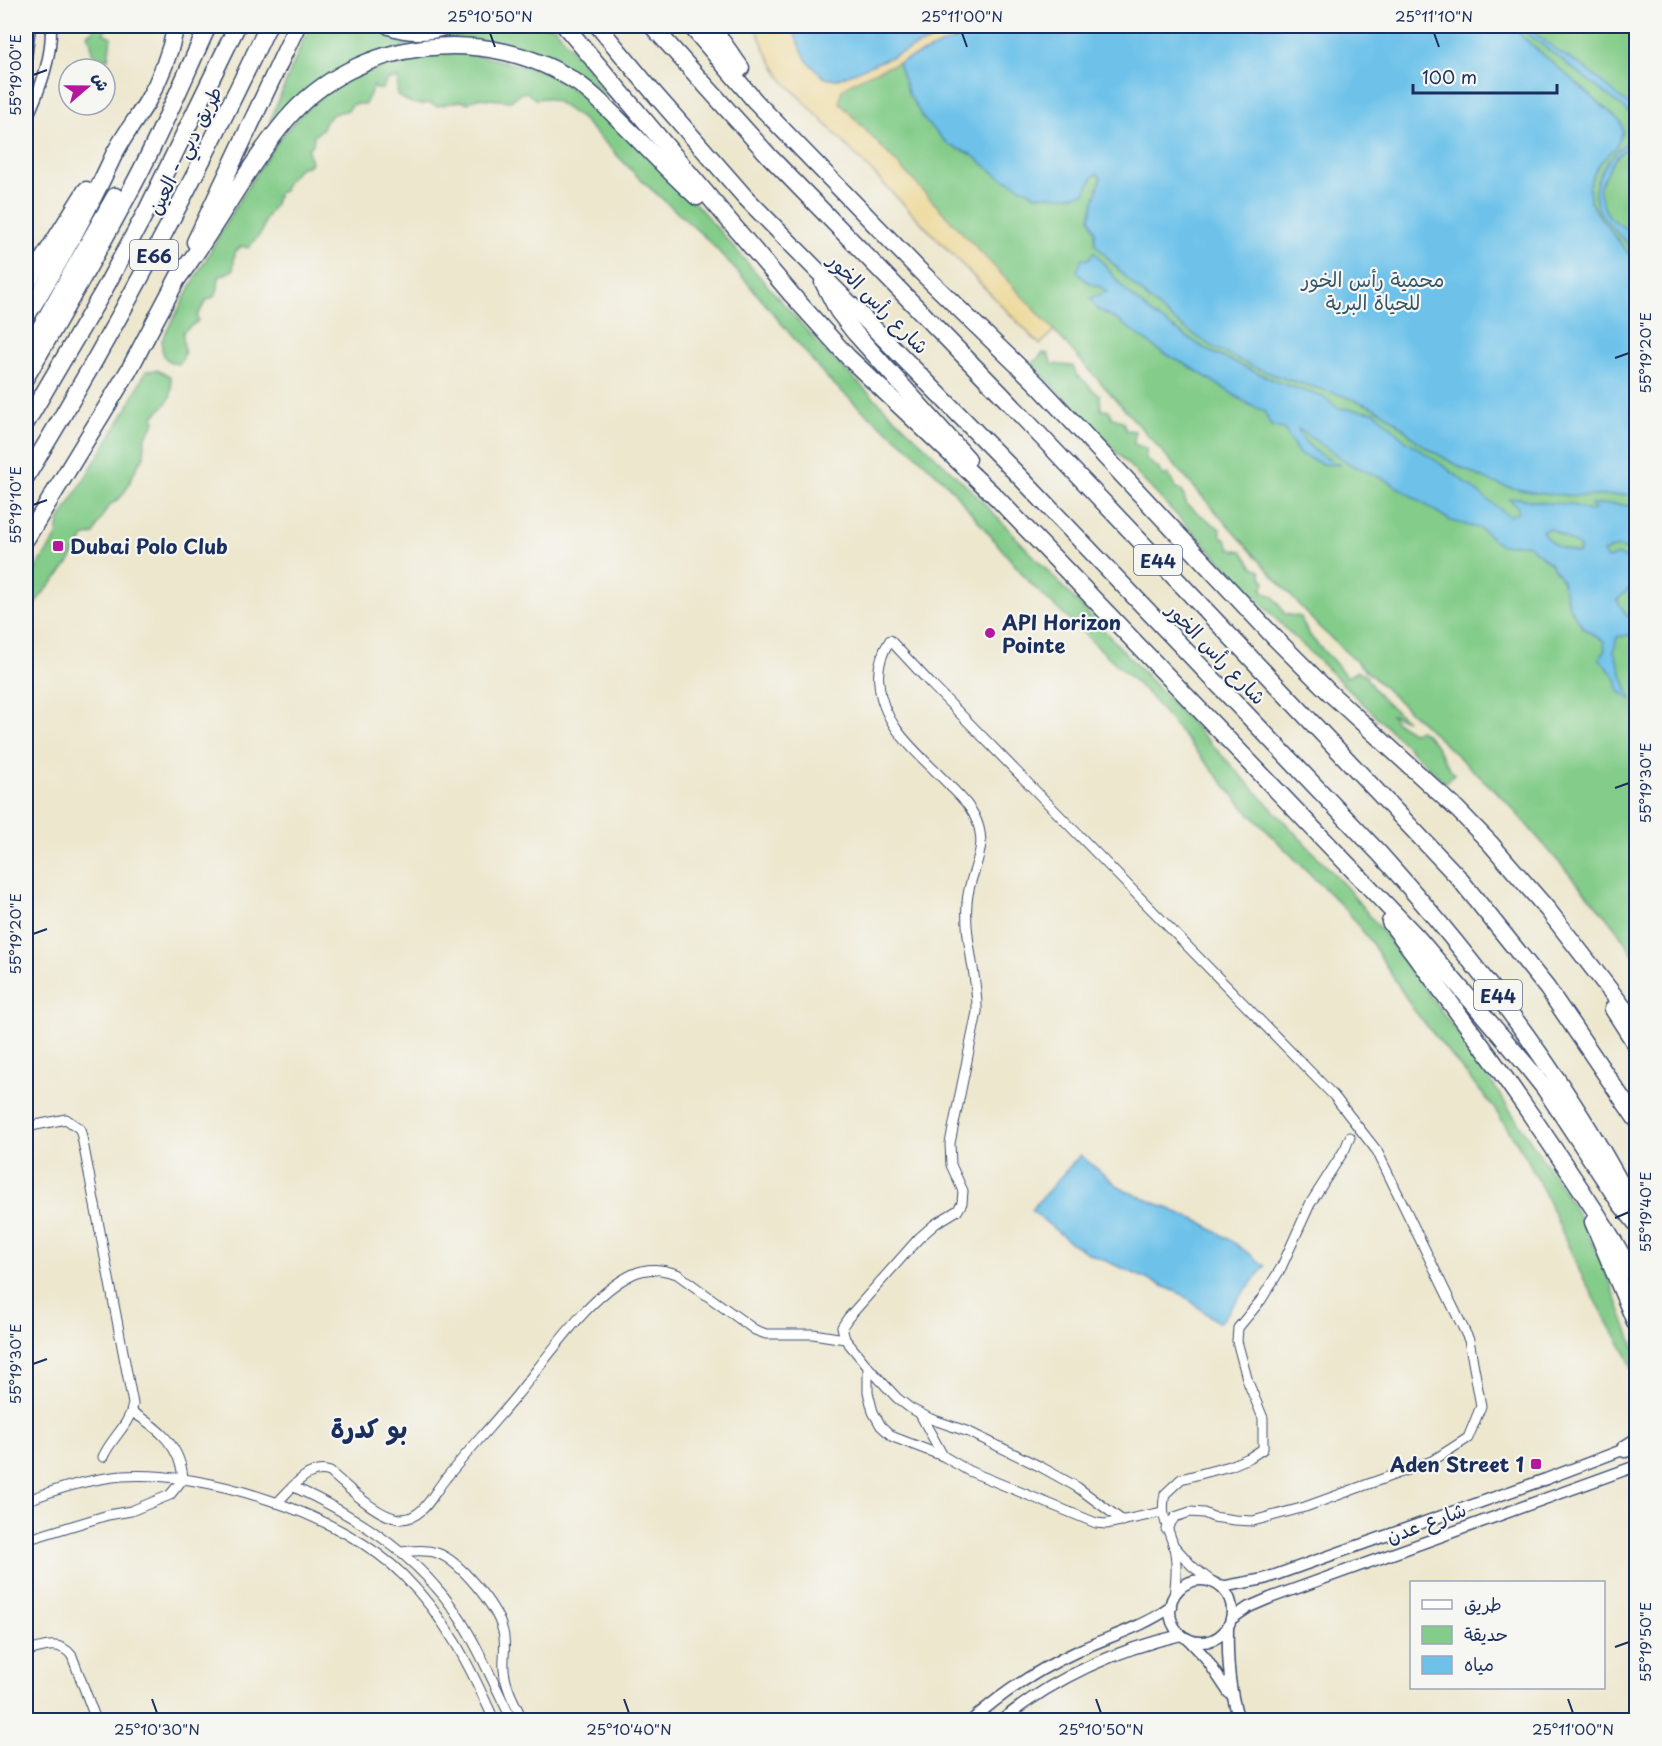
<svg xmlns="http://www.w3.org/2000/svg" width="1662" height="1746" font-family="'Playpen Sans','Playpen Sans Arabic',sans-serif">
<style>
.green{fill:#83cc89;stroke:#4f7e74;stroke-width:1.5}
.sand{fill:#eeda9e;stroke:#84847e;stroke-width:1.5}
.water{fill:#6ec2ea;stroke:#4478a4;stroke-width:1.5;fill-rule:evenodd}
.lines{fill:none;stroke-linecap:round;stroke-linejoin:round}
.minor-casing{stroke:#3a4b6f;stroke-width:11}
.tertiary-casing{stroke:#3a4b6f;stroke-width:13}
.motorway-casing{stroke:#3a4b6f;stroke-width:19}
.minor{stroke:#fff;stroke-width:9}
.tertiary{stroke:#fff;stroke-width:10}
.motorway{stroke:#fff;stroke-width:16}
.ticks{fill:none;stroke:#1b2f5e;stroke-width:2}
.poi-dot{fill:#b5179e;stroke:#f6f6f2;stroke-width:2}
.labels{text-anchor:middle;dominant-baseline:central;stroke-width:4.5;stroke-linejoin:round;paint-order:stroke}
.shield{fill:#f6f6f2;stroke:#5d6b8a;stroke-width:1.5}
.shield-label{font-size:18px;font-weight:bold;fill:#1b2f5e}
.street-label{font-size:20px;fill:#1b2f5e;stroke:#f6f6f2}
.park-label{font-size:20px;fill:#355669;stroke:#f6f6f2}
.poi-label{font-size:20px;font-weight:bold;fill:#1b2f5e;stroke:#f6f6f2;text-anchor:start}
.district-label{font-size:26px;font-weight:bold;fill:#1b2f5e;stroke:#f6f6f2}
.neatline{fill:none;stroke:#1b2f5e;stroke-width:2}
.ticks-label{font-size:15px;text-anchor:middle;fill:#1b2f5e}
</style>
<rect width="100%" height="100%" fill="#f6f6f2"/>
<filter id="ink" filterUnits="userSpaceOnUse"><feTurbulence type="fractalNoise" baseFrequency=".0167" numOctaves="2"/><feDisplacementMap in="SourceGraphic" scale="12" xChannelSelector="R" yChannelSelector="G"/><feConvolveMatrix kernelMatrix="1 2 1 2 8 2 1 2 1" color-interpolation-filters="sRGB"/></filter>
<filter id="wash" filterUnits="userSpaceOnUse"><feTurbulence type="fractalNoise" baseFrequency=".008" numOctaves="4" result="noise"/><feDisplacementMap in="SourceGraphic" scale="24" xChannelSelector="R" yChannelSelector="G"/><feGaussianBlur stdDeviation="1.35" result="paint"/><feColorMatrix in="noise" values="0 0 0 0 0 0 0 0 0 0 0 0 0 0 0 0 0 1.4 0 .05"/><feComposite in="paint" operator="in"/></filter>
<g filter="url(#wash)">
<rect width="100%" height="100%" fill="#ede7ce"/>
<g class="green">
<path d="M 93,26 L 109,26 L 103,33 L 111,37 L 108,59 L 97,57 L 92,53 L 91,42 L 87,35 L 89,32 L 93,32 Z"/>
<path d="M 309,26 L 375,26 L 400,37 L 416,39 L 417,42 L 397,49 L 274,123 L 270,121 Z"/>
<path d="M 461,26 L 553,26 L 615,101 L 581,77 L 507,45 L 484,41 L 438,40 L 438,36 Z"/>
<path d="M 787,26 L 1636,26 L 1636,958 L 1615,927 L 1507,802 L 1318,626 L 1059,336 L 800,60 Z"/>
<path d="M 456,53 L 480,56 L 540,70 L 586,97 L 687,194 L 824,350 L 976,495 L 1347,888 L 1386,936 L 1470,1050 L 1563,1190 L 1585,1227 L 1611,1285 L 1636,1352 L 1636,1406 L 1634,1376 L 1628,1358 L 1581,1274 L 1545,1194 L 1525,1155 L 1494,1108 L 1413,1009 L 1371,942 L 1349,913 L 1245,809 L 1149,695 L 1030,583 L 948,485 L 909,448 L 861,409 L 826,377 L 746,281 L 707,239 L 641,180 L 582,119 L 557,102 L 547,98 L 535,99 L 526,92 L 519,94 L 511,101 L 477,98 L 468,103 L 460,101 L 437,106 L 429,103 C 417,107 407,102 397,95 L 398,78 L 387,80 L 382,89 L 376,89 L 374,86 L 365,104 L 353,104 L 348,110 L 333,114 L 325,122 L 323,128 L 314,136 L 313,144 L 308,149 L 311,162 L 308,166 L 300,167 L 286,183 L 284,191 L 278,193 L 275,204 L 265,220 L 262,232 L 248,248 L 242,246 L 235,252 L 233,270 L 219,277 C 218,288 219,297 207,300 L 197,316 L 198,321 L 183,332 C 182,347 189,351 179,364 C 164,363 161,353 162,340 C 187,294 211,248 238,203 C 265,159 291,112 338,86 C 375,65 414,57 456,53 Z"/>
<path d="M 1043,353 L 1048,354 L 1052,364 L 1073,366 L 1077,376 C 1088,381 1089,390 1100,395 L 1101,410 L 1109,410 L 1112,418 L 1123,421 L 1126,430 L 1135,431 L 1134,444 L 1146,448 L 1146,459 L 1158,468 L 1163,476 L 1168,474 L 1176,489 L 1182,491 L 1187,505 L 1220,529 L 1221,537 L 1225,538 L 1230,549 L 1242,551 L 1253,567 L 1260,570 L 1262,578 L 1265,581 L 1262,591 L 1274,597 L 1285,614 L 1301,617 C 1308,643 1333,655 1346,677 L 1358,671 L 1365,674 C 1372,692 1392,708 1407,720 L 1391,715 L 1396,722 L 1412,732 L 1419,730 C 1438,739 1440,760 1455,774 L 1445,783 L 1282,625 L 1032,364 Z"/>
<path d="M 157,370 L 170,376 C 175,400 168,401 153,417 L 155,421 L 145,438 L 144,457 C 134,467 132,480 124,493 C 121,498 115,501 110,505 C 103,513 98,524 94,534 L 83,537 L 81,544 L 78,545 C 70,566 53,581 39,598 C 33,606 30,619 26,628 L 26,584 L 57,536 L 59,521 L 127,409 L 146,371 Z"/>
</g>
<path class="sand" d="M 755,26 L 791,26 L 807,61 L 825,78 L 838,79 L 951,32 L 973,26 L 996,26 C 962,37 928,50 895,64 C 877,71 855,78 841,91 L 840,103 L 1054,330 L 1040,345 L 782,79 L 766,52 Z"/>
<g class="water">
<path d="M 791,26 L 973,26 L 951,32 L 838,79 L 825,78 L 807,61 Z"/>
<path d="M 996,26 L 1510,26 L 1621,122 L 1623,132 L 1616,147 L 1599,164 L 1589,184 L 1590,201 L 1600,217 L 1636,263 L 1636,494 C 1593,497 1543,498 1501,485 C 1475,477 1448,460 1424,446 C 1409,437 1398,420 1382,412 C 1351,395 1313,388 1280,377 C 1199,349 1150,306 1095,244 L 1095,231 L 1090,217 L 1101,178 L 1098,174 L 1093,176 L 1085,193 L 1069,196 L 1036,195 L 997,175 L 971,154 L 949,145 L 925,121 L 909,95 L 898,63 L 948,42 Z"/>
<path d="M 1518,26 L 1526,26 L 1560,53 L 1584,67 L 1636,111 L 1636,115 L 1629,112 Z"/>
<path d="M 1636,137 L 1636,143 C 1621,149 1612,160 1606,175 C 1604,179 1600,183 1600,188 C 1599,196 1605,212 1611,218 C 1625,230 1637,231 1636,253 C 1626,241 1606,224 1599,210 C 1585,182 1613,149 1636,137 Z"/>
<path d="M 1094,252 L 1124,289 L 1152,314 L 1207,350 L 1278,382 L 1323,397 L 1338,408 L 1375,412 L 1403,438 L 1445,467 L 1509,516 L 1519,512 L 1517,506 L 1509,499 L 1518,498 L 1545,503 L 1571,504 L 1588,511 L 1595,510 L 1591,505 L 1616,504 L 1636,507 L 1636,552 L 1618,547 L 1603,552 L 1607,559 L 1618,555 L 1636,563 L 1636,591 L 1629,589 L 1617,600 L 1627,616 L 1636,616 L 1636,637 L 1628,635 L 1617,637 L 1614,651 L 1631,700 L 1618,690 L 1616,678 L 1599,658 L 1605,651 L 1604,641 L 1584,629 L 1569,607 L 1562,580 L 1551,564 L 1527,544 L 1500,545 L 1481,529 L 1451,521 L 1388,481 L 1350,464 L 1298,429 C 1304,446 1324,458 1340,465 L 1322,464 L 1299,454 L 1284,429 L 1271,426 L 1264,411 L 1248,404 L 1192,368 L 1160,351 L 1119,321 L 1097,309 L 1090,298 L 1107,292 C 1095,281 1088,287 1077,271 L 1082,259 L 1089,259 ZM 1550,528 L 1581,548 L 1578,553 C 1563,550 1549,544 1542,531 Z"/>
<path d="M 1080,1155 L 1122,1189 L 1198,1221 L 1232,1241 L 1265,1266 L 1219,1323 L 1181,1294 L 1090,1254 L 1070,1242 L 1031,1210 Z"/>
</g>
</g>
<g filter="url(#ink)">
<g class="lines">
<g class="minor-casing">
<g id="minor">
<path d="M 26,1127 L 66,1119 L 80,1129 L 82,1137 L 133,1404 C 130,1425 111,1438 103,1457"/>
<path d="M 868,1367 L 868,1392 L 873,1412 L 881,1426 L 893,1437 L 943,1456 L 969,1471 L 1096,1523 L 1106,1524 L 1163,1512"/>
<path d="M 920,1414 L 943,1456"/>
<path d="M 294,1487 C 346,1511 397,1542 435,1586 C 470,1624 489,1675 512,1720"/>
<path d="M 26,1501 C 56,1489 89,1479 122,1476 C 206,1470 343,1515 403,1575 C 446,1618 470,1666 494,1720"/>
<path d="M 277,1503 C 291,1489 308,1464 330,1472 C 348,1487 378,1518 401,1519 C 424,1519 433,1493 446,1478 C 469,1450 494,1423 517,1395 C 548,1357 589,1295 633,1274 C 649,1267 661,1269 677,1274 L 755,1330 L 766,1334 L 813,1334 L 845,1339"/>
<path d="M 1123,1521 L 1077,1487 L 1041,1467 L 969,1432 L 931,1419 L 910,1408 L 897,1398 L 868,1367 L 845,1339 L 842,1327 L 848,1318 L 919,1238 L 935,1224 L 958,1210 L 962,1203 L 963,1191 L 951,1165 L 950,1143 L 977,1012 C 978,976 964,940 967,903 C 969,868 992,850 974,815 C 968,803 959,795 950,786 C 922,756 882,728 879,683 C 877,667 881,654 890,640 L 931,684 L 1334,1096 L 1377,1151 L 1469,1340 L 1481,1406 L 1468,1438 L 1432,1461 L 1305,1507 L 1253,1521 L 1235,1520 L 1213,1517 L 1204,1513 L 1190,1512 L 1175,1517 L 1166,1529"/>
<path d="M 26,1540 L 108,1515 L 131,1511 L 170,1495 L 183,1479 C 181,1447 159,1428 132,1412"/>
<path d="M 1175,1547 L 1192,1566 L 1214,1583"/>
<path d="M 401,1552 C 413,1551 425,1549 437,1553 C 459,1560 496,1606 502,1628 C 507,1642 503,1655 504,1669 C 505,1687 515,1704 523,1720"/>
<path d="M 1174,1597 C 1176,1580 1178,1561 1173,1544 C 1167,1526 1160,1514 1165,1494 L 1181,1479 L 1230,1466 L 1249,1458 L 1263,1449 L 1263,1418 L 1248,1382 L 1237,1341 L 1238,1328 L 1261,1300 L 1281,1268 L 1310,1204 L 1345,1149 L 1350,1137"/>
<path d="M 26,1652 C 42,1647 60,1639 72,1656 L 96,1720"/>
</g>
</g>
<g class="tertiary-casing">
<g id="tertiary">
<path d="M 26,59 L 30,26"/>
<path d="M 26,120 C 40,90 52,59 51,26"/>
<circle cx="1201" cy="1611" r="31"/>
<path d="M 1221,1587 L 1264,1579 L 1546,1479 L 1625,1449"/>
<path d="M 1231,1619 L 1249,1607 L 1270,1598 L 1636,1466"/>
<path d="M 1228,1627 C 1227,1660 1229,1690 1239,1720"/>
<path d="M 1188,1639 L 1205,1657 L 1229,1693"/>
<path d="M 972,1720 C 1003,1692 1041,1668 1080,1650 C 1110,1636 1143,1627 1171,1607"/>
<path d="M 1002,1720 C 1055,1678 1115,1650 1181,1635"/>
</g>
</g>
<g class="motorway-casing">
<g id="motorway">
<path d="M 389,26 C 409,33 427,33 447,26"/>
<path d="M 565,26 L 792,295 L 848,357 L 997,498 L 1416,936 L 1526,1065 L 1545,1089 L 1620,1203 L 1636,1223"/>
<path d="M 598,26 L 653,92 L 745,197 L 1020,477 L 1380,854 C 1475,960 1562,1073 1629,1199"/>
<path d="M 652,26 L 770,157 L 1000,393 L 1458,877 L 1547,988 L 1636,1119"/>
<path d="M 691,26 L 755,101 L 920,271 L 1037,384 L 1274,637 L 1331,694 L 1458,810 L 1490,843 L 1548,910 L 1636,1024"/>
<path d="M 711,26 L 741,68"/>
<path d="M 195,242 L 297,26"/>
<path d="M 178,278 C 217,227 245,169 286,120 C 357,36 489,23 579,84 C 596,96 611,112 626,127 C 649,150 672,175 697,197"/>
<path d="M 823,282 L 838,311 L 855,333 L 968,459"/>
<path d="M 26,286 L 86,190"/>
<path d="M 26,317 C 57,267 86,215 111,161 C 120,140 135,122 147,102 C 161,78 170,53 176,26"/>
<path d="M 26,353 L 115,196"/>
<path d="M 26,377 C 63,313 100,248 135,182 C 162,131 184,78 208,26"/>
<path d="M 26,423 L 104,290 L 147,210 L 237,26"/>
<path d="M 26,477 C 115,331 195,180 268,26"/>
<path d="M 26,539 L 129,370 L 183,268"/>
<path d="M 1390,922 C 1448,999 1505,1075 1558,1155 C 1586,1197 1614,1237 1636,1282"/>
<path d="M 1613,1009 L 1636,1045"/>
<path d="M 1593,1222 L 1636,1324"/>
<path d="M 1625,1449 L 1636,1442"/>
</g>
</g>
<use href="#minor" class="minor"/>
<use href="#tertiary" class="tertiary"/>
<use href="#motorway" class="motorway"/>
</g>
</g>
<path class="ticks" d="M 490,33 L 495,47M 962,33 L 967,47M 1434,33 L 1439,47M 33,75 L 47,70M 1615,358 L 1629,353M 33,505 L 47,500M 1615,788 L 1629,783M 33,934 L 47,929M 1615,1218 L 1629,1212M 33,1364 L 47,1359M 1615,1647 L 1629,1642M 152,1699 L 157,1713M 624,1699 L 629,1713M 1096,1699 L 1101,1713M 1568,1699 L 1573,1713"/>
<g class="poi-dot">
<rect x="52" y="540" width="12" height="12" rx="3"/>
<circle cx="990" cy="633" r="6"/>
<rect x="1530" y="1458" width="12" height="12" rx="3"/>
</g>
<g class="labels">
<g class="shield">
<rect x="130" y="240" width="48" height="30" rx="4.5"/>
<rect x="1134" y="545" width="48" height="30" rx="4.5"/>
<rect x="1474" y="980" width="48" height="30" rx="4.5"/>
</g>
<g class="shield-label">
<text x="154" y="255">E66</text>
<text x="1158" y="560">E44</text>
<text x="1498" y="995">E44</text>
</g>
<g class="street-label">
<text transform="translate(184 150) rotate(-63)">طريق دبي - العين</text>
<text transform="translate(879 303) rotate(45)">شارع رأس الخور</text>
<text transform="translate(1217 653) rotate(46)">شارع رأس الخور</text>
<text transform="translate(1426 1522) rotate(-20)">شارع عدن</text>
</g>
<g class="park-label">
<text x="1373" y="279">محمية رأس الخور<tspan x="1373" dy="23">للحياة البرية</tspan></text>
</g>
<g class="poi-label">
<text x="70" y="546">Dubai Polo Club</text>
<text x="1002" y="622">API Horizon<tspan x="1002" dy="23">Pointe</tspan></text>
<text x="1524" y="1464" text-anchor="end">Aden Street 1</text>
</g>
<g class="district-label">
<text x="369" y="1427">بو كدرة</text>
</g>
</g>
<rect width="1662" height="1746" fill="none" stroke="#f6f6f2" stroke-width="66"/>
<rect x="1410" y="1581" width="195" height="108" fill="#f6f6f2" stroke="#9ea6b7" stroke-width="1.5"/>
<rect x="1422" y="1600" width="30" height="9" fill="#ffffff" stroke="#9ea6b7" stroke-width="1.5"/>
<text x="1464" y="1611" font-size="18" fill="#1b2f5e">طريق</text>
<rect x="1422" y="1626" width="30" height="18" fill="#83cc89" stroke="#9ea6b7" stroke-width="1.5"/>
<text x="1464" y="1641" font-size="18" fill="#1b2f5e">حديقة</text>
<rect x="1422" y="1656" width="30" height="18" fill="#6ec2ea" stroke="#9ea6b7" stroke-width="1.5"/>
<text x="1464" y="1671" font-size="18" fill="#1b2f5e">مياه</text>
<g transform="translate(87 87) rotate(70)"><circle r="28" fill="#f6f6f2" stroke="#9ea6b7" stroke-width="1.5"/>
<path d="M0-4.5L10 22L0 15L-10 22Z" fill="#b5179e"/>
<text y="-9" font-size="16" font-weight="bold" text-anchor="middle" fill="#1b2f5e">ش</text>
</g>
<path d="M1413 84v9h144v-9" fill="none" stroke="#1b2f5e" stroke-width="3"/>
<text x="1422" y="84" font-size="18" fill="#1b2f5e" stroke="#f6f6f2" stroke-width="4.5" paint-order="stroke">100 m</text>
<rect x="33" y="33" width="1596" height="1680" class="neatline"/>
<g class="ticks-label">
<text x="490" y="22">25°10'50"N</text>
<text x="962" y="22">25°11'00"N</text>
<text x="1434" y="22">25°11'10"N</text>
<text transform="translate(16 75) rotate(-90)" y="5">55°19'00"E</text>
<text transform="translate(1646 353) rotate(-90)" y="5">55°19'20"E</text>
<text transform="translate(16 505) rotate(-90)" y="5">55°19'10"E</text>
<text transform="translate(1646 783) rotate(-90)" y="5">55°19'30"E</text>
<text transform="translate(16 934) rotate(-90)" y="5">55°19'20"E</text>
<text transform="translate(1646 1212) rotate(-90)" y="5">55°19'40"E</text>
<text transform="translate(16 1364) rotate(-90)" y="5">55°19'30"E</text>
<text transform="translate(1646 1642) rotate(-90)" y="5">55°19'50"E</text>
<text x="157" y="1735">25°10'30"N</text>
<text x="629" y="1735">25°10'40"N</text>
<text x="1101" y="1735">25°10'50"N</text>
<text x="1573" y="1735">25°11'00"N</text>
</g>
</svg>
